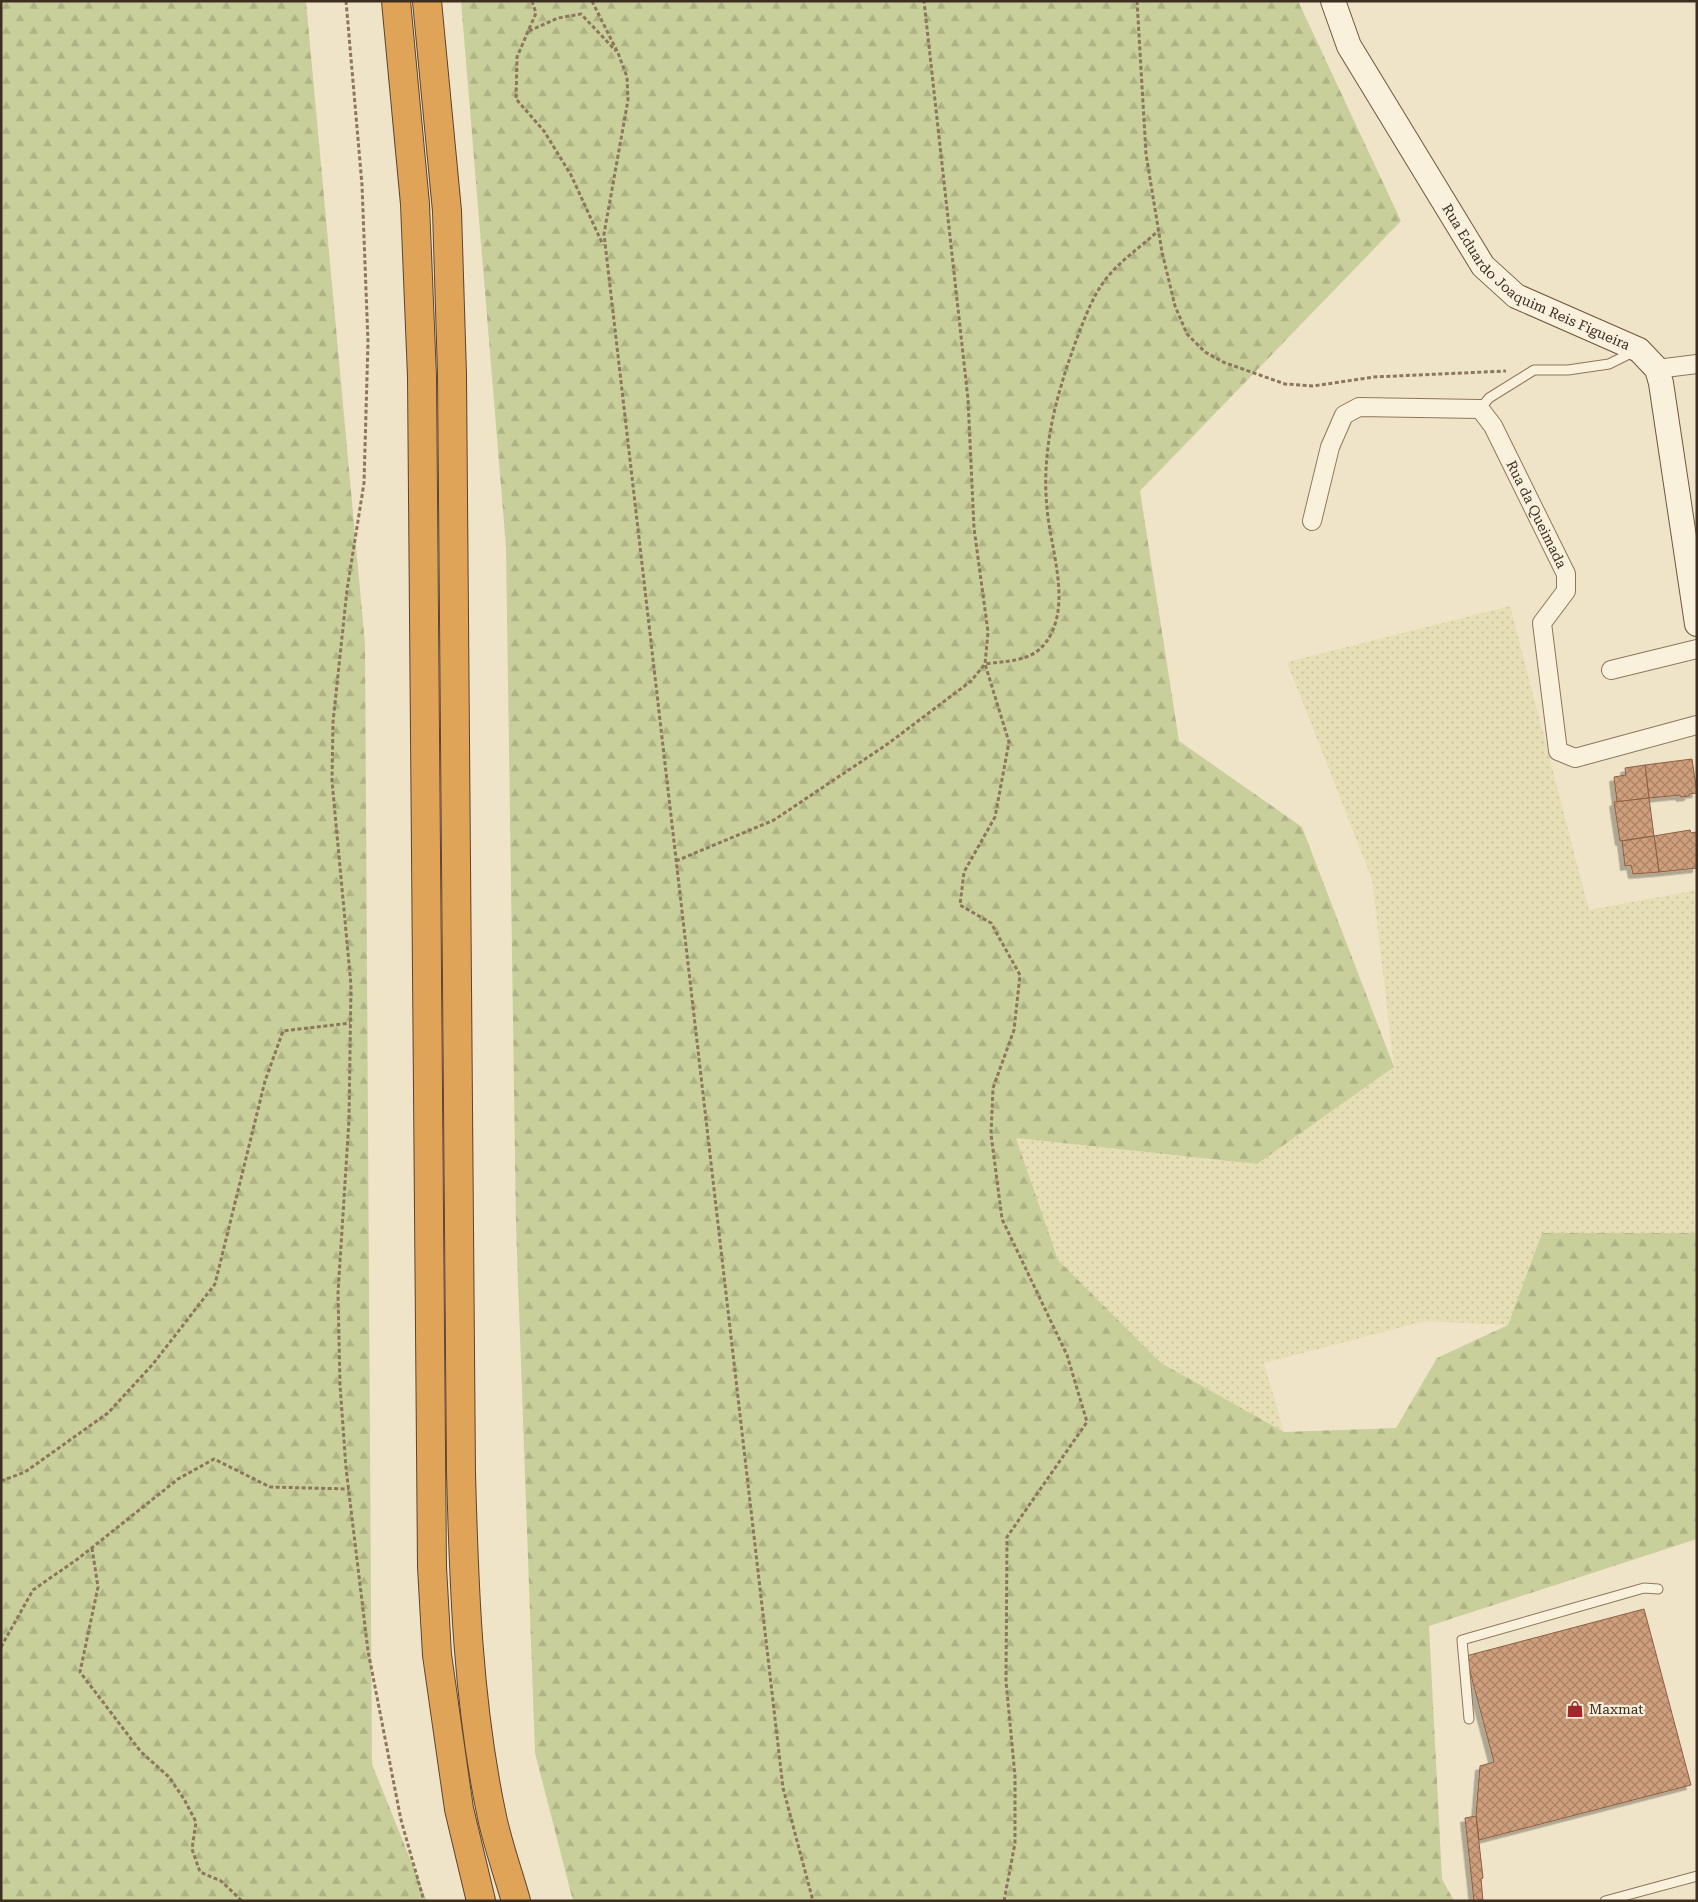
<svg xmlns="http://www.w3.org/2000/svg" width="1698" height="1902" font-family="'Roboto Serif',serif">
<style>
.farmland{fill:url(#farmland-dots)}
.forest{fill:url(#forest-firs)}
.building{fill:url(#building-cross-hatch);stroke:#8d5f41;filter:url(#shadow)}
.lines{fill:none;stroke-linecap:round;stroke-linejoin:round}
.service-casing{stroke:#8d765c;stroke-width:11}
.minor-casing{stroke:#8d765c;stroke-width:20}
.secondary-casing{stroke:#6f573f;stroke-width:26}
.motorway-casing{stroke:#5b4430;stroke-width:30}
.path{stroke:#8d765c;stroke-width:3;stroke-dasharray:4 2.5;stroke-linecap:butt}
.service{stroke:#faf1dc;stroke-width:9}
.minor{stroke:#faf1dc;stroke-width:18}
.secondary{stroke:#faf1dc;stroke-width:24}
.motorway{stroke:#e0a458;stroke-width:28}
.labels{text-anchor:middle;dominant-baseline:central;stroke-width:4.5;stroke-linejoin:round;paint-order:stroke}
.street-label{font-size:14px;fill:#3d2e20;stroke:#f7eed8}
.poi-label{font-size:14px;fill:#3d2e20;stroke:#f7eed8;text-anchor:start}
</style>
<defs>
<pattern id="farmland-dots" width="8" height="8" patternUnits="userSpaceOnUse" patternTransform="scale(1.25)"><rect width="8" height="8" fill="#e6deb5"/><path d="M2 2h.1M6 6h.1" fill="none" stroke="#c6bf9b" stroke-width="1.8" stroke-linecap="round"/></pattern>
<pattern id="forest-firs" width="22" height="20" patternUnits="userSpaceOnUse" patternTransform="scale(1.25)"><rect width="22" height="20" fill="#c9cf9b"/><path d="M5 1l3.5 6h-7zM16 11l3.5 6h-7z" fill="#aeb285"/></pattern>
<pattern id="building-cross-hatch" width="8" height="8" patternUnits="userSpaceOnUse" patternTransform="scale(1.25)"><rect width="8" height="8" fill="#cf9f7d"/><path d="M0 0l8 8M0 8l8-8" fill="none" stroke="#a98266"/></pattern>
<filter id="shadow"><feDropShadow dx="-4.5" dy="4.5" stdDeviation="0" flood-color="#0004"/></filter>
</defs>
<rect width="100%" height="100%" fill="#f0e4c8"/>
<path class="farmland" d="M 1510,606 L 1589,910 L 1697,890 L 1697,1233 L 1542,1233 L 1508,1325 L 1425,1321 L 1264,1363 L 1284,1432 L 1161,1363 L 1058,1260 L 1016,1138 L 1257,1164 L 1394,1067 L 1372,879 L 1287,662 Z"/>
<g class="forest">
<path d="M 1,1 L 306,1 L 365,644 L 372,1764 L 427,1901 L 1,1901 Z"/>
<path d="M 461,1 L 1298,1 L 1401,221 L 1140,491 L 1179,741 L 1302,827 L 1394,1067 L 1257,1164 L 1016,1138 L 1058,1260 L 1161,1363 L 1284,1432 L 1396,1428 L 1437,1358 L 1508,1325 L 1542,1233 L 1697,1233 L 1697,1539 L 1429,1626 L 1442,1879 L 1454,1901 L 573,1901 L 535,1753 L 516,1225 L 506,547 Z"/>
</g>
<g class="building">
<path d="M 1692,759 L 1697,793 L 1689,794 L 1689,796 L 1681,797 L 1680,795 L 1649,798 L 1645,765 Z"/>
<path d="M 1645,765 L 1649,798 L 1617,802 L 1614,777 L 1626,775 L 1625,768 Z"/>
<path d="M 1649,798 L 1654,836 L 1620,841 L 1614,802 Z"/>
<path d="M 1690,830 L 1691,833 L 1697,832 L 1697,868 L 1659,872 L 1654,836 Z"/>
<path d="M 1654,836 L 1659,872 L 1633,874 L 1631,865 L 1625,866 L 1622,841 Z"/>
<path d="M 1644,1609 L 1691,1785 L 1479,1840 L 1476,1816 L 1480,1766 L 1494,1762 L 1466,1656 Z"/>
<path d="M 1476,1816 L 1483,1878 L 1481,1879 L 1483,1901 L 1474,1901 L 1465,1818 Z"/>
</g>
<g class="lines">
<g class="service-casing">
<g id="service">
<path d="M 1480,409 L 1489,398 L 1534,370 L 1568,370 L 1609,364 L 1633,352"/>
<path d="M 1469,1719 L 1462,1640 L 1644,1588 L 1658,1589"/>
<path d="M 1605,1901 L 1697,1876"/>
</g>
</g>
<g class="minor-casing">
<g id="minor">
<path d="M 1657,369 L 1697,364"/>
<path id="s1" d="M 1312,521 L 1330,447 L 1344,415 L 1359,407 L 1480,409 L 1493,426 L 1566,574 L 1566,591 L 1542,623 L 1558,751 L 1575,758 L 1697,725"/>
<path d="M 1611,670 L 1697,649"/>
</g>
</g>
<g class="secondary-casing">
<g id="secondary">
<path id="s2" d="M 1333,1 L 1349,46 L 1483,266 L 1516,296 L 1639,350 L 1657,369 L 1661,383 L 1697,624"/>
</g>
</g>
<g class="motorway-casing">
<g id="motorway">
<path d="M 396,1 L 415,204 L 422,377 L 432,1567 L 437,1655 L 459,1809 L 481,1901"/>
<path d="M 427,1 L 447,211 L 452,374 L 461,1473 C 464,1588 468,1704 492,1817 C 498,1845 508,1873 516,1901"/>
</g>
</g>
<g class="path">
<path d="M 346,1 L 362,185 L 368,342 L 364,483 L 347,590 L 333,722 L 332,781 L 351,985 L 349,1120 L 338,1293 L 340,1385 L 346,1468 L 368,1651 L 401,1820 L 424,1901"/>
<path d="M 532,1 L 536,13 L 517,57 L 516,99 L 544,131 L 571,175 L 603,245"/>
<path d="M 592,1 L 618,53 L 627,77 L 628,100 L 604,234 L 783,1788 L 813,1901"/>
<path d="M 1137,1 L 1146,154 L 1162,252 L 1175,306 L 1187,334 L 1205,352 L 1223,362 L 1285,384 L 1313,386 L 1374,377 L 1506,371"/>
<path d="M 529,31 L 558,18 L 581,14 L 616,51"/>
<path d="M 676,861 L 774,820 L 889,743 L 971,681 L 985,664 L 988,632 L 974,528 L 968,399 L 924,1"/>
<path d="M 1,1481 L 25,1472 L 108,1413 L 153,1364 L 215,1284 L 265,1081 L 283,1031 L 350,1023"/>
<path d="M 92,1548 L 98,1587 L 80,1672 L 141,1752 L 169,1777 L 184,1799 L 196,1822 L 192,1849 L 200,1872 L 221,1881 L 242,1901"/>
<path d="M 1,1647 L 33,1590 L 79,1558 L 178,1479 L 214,1459 L 270,1487 L 349,1489"/>
<path d="M 1004,1901 L 1015,1843 L 1015,1776 L 1006,1681 L 1007,1537 L 1087,1422 L 1067,1355 L 1002,1219 L 991,1134 L 993,1088 L 1014,1030 L 1020,975 L 991,923 L 960,905 L 964,872 L 995,817 L 1009,742 L 985,664 C 1014,660 1038,662 1052,632 C 1069,595 1050,546 1047,508 C 1041,448 1057,393 1077,338 C 1086,315 1094,292 1110,274 C 1124,258 1143,245 1158,231"/>
</g>
<use href="#service" class="service"/>
<use href="#minor" class="minor"/>
<use href="#secondary" class="secondary"/>
<use href="#motorway" class="motorway"/>
</g>
<defs>
<g id="shop-bare" transform="scale(1.35)"><path d="M-5-2.5h2.3a2.7 3.5 0 0 1 5.4 0H5L5.5 6h-11ZM-1.5-2.5h3a1.5 2.3 0 0 0-3 0Z" fill="#9e2a2b" stroke="#f7eed8" stroke-width="2.5" paint-order="stroke"/></g>
</defs>
<g fill-rule="evenodd">
<use href="#shop-bare" x="1575" y="1709"/>
</g>
<g class="labels">
<g class="street-label">
<text stroke="none"><textPath href="#s2" startOffset="354">Rua Eduardo Joaquim Reis Figueira</textPath></text>
<text stroke="none"><textPath href="#s1" startOffset="369">Rua da Queimada</textPath></text>
</g>
<g class="poi-label">
<text x="1589" y="1709">Maxmat</text>
</g>
</g>
<rect width="1698" height="1902" fill="none" stroke="#3d2e20" stroke-width="5"/>
</svg>
